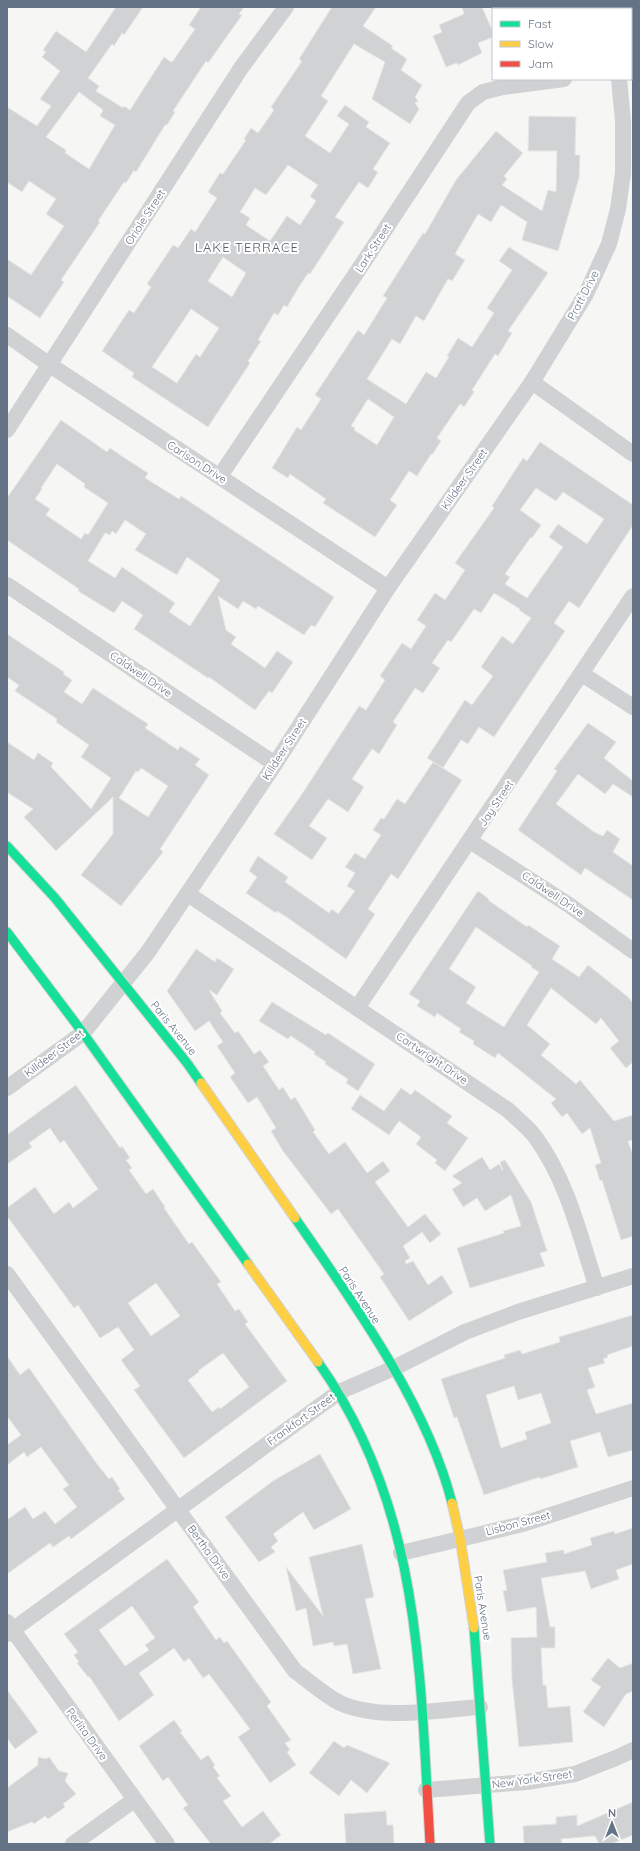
<svg xmlns="http://www.w3.org/2000/svg" width="640" height="1851" font-family="Quicksand,sans-serif">
<style>
.building{fill:#d1d2d3;stroke:#e6e6e5;fill-rule:evenodd}
.lines{fill:none;stroke-linecap:round;stroke-linejoin:round}
.fast-casing{stroke:#d1d3d4;stroke-width:11}
.slow-casing{stroke:#d1d3d4;stroke-width:11}
.jam-casing{stroke:#d1d3d4;stroke-width:11}
.street{stroke:#d0d1d2;stroke-width:16}
.fast{stroke:#16e098;stroke-width:9}
.slow{stroke:#ffcf43;stroke-width:9}
.jam{stroke:#f24e42;stroke-width:9}
.labels{text-anchor:middle;dominant-baseline:central;stroke-width:4;stroke-linejoin:round;paint-order:stroke}
.street-label{font-size:11px;fill:#657386;stroke:#fff}
.quarter-label{font-size:13px;letter-spacing:1px;fill:#535d6b;stroke:#fff}
</style>
<rect width="100%" height="100%" fill="#f6f6f5"/>
<g class="building">
<path d="M 116,7 L 143,7 L 124,35 L 122,33 L 114,46 L 112,44 L 88,78 L 99,86 L 96,91 L 123,108 L 124,106 L 130,110 L 164,57 L 171,62 L 173,61 L 195,29 L 189,25 L 201,7 L 244,7 L 239,14 L 242,15 L 208,63 L 206,61 L 173,111 L 175,112 L 167,125 L 165,125 L 136,172 L 134,170 L 126,183 L 124,182 L 98,221 L 100,222 L 61,280 L 64,282 L 40,318 L 7,296 L 7,259 L 31,275 L 64,226 L 46,214 L 56,199 L 29,181 L 22,192 L 7,182 L 7,107 L 37,126 L 51,106 L 40,99 L 60,71 L 42,57 L 46,52 L 43,50 L 56,31 L 86,52 ZM 79,92 L 103,110 L 100,116 L 115,125 L 89,169 L 65,153 L 66,150 L 46,137 Z"/>
<path d="M 332,7 L 376,7 L 363,26 L 393,46 L 391,48 L 407,59 L 401,70 L 422,85 L 415,97 L 418,101 L 415,103 L 419,109 L 410,124 L 372,99 L 385,62 L 354,44 L 321,96 L 328,101 L 305,136 L 330,153 L 349,124 L 337,116 L 345,105 L 369,122 L 366,127 L 390,143 L 373,169 L 378,172 L 368,188 L 359,182 L 335,217 L 344,222 L 310,274 L 308,273 L 297,290 L 287,307 L 284,305 L 278,315 L 274,313 L 258,340 L 261,341 L 248,361 L 250,363 L 208,427 L 132,377 L 134,373 L 102,351 L 129,310 L 134,313 L 151,287 L 147,284 L 173,245 L 178,248 L 191,229 L 195,232 L 217,198 L 208,192 L 220,173 L 223,174 L 246,140 L 244,139 L 251,128 L 258,133 L 274,110 L 271,107 L 302,61 L 299,59 ZM 288,165 L 318,185 L 310,196 L 316,201 L 300,225 L 287,216 L 270,241 L 246,225 L 250,218 L 240,212 L 255,188 L 266,195 ZM 223,257 L 246,273 L 232,297 L 208,281 ZM 191,309 L 219,328 L 200,357 L 196,354 L 177,383 L 152,367 Z"/>
<path d="M 462,7 L 482,7 L 493,32 L 493,37 L 478,43 L 482,53 L 458,65 L 457,63 L 446,67 L 433,36 L 442,32 L 439,25 L 464,14 Z"/>
<path d="M 529,116 L 576,117 L 575,155 L 580,155 L 579,178 L 558,251 L 522,240 L 527,222 L 501,205 L 491,222 L 478,214 L 455,254 L 465,260 L 452,281 L 448,279 L 424,321 L 416,316 L 400,344 L 392,339 L 367,379 L 406,404 L 426,372 L 436,378 L 449,357 L 447,356 L 458,338 L 472,347 L 494,313 L 487,308 L 512,270 L 499,261 L 509,247 L 548,273 L 508,331 L 512,333 L 498,356 L 495,354 L 472,390 L 474,392 L 464,407 L 460,404 L 437,438 L 441,441 L 432,455 L 431,454 L 417,476 L 409,471 L 390,500 L 397,505 L 375,537 L 323,503 L 326,499 L 290,474 L 288,478 L 272,468 L 297,427 L 301,430 L 321,399 L 315,395 L 358,330 L 364,335 L 387,298 L 383,296 L 423,233 L 425,234 L 456,180 L 496,131 L 523,153 L 504,176 L 507,179 L 502,185 L 542,211 L 548,190 L 556,192 L 557,151 L 528,151 ZM 368,399 L 394,417 L 377,445 L 354,430 L 355,428 L 351,426 Z"/>
<path d="M 61,420 L 107,452 L 110,448 L 120,455 L 148,473 L 145,478 L 179,499 L 181,496 L 334,597 L 315,627 L 311,625 L 304,635 L 258,606 L 256,609 L 243,601 L 238,609 L 218,596 L 226,630 L 236,637 L 231,644 L 265,668 L 277,651 L 293,662 L 272,693 L 269,691 L 255,710 L 209,677 L 208,678 L 134,629 L 143,615 L 122,601 L 114,613 L 78,591 L 79,589 L 7,540 L 7,498 ZM 57,464 L 85,484 L 84,487 L 108,503 L 88,535 L 85,533 L 81,539 L 46,515 L 50,509 L 35,499 L 42,489 L 41,488 ZM 125,520 L 146,534 L 135,550 L 177,575 L 187,557 L 220,580 L 190,626 L 169,612 L 175,603 L 122,567 L 115,578 L 88,561 L 105,533 L 110,535 L 112,531 L 116,534 Z"/>
<path d="M 540,442 L 633,505 L 633,525 L 579,608 L 569,601 L 554,623 L 565,631 L 494,737 L 479,727 L 468,744 L 461,740 L 443,768 L 427,758 L 465,700 L 472,705 L 493,676 L 481,667 L 502,636 L 513,644 L 531,618 L 519,610 L 520,609 L 494,593 L 481,613 L 474,609 L 451,642 L 448,640 L 432,663 L 440,668 L 423,693 L 415,688 L 393,722 L 397,725 L 379,754 L 372,749 L 352,779 L 364,787 L 348,812 L 328,799 L 309,826 L 327,838 L 312,860 L 274,834 L 302,794 L 359,706 L 366,710 L 385,680 L 380,676 L 402,643 L 411,649 L 426,626 L 417,620 L 435,593 L 445,600 L 465,570 L 455,563 L 494,508 L 492,506 L 523,458 L 527,461 ZM 536,488 L 556,501 L 563,492 L 604,519 L 587,544 L 558,524 L 549,537 L 563,547 L 527,598 L 505,584 L 510,577 L 505,574 L 531,537 L 532,538 L 541,525 L 520,510 Z"/>
<path d="M 7,634 L 64,672 L 63,674 L 72,680 L 64,692 L 82,704 L 93,688 L 148,724 L 145,728 L 178,750 L 180,746 L 200,759 L 195,765 L 209,775 L 160,849 L 163,852 L 121,906 L 81,875 L 113,834 L 113,797 L 56,851 L 24,817 L 33,809 L 7,792 L 7,742 L 34,760 L 38,753 L 53,763 L 51,767 L 91,809 L 111,778 L 81,757 L 89,745 L 56,722 L 57,719 L 15,691 L 19,685 L 7,677 ZM 141,768 L 168,786 L 148,817 L 119,798 L 136,771 L 138,772 Z"/>
<path d="M 588,723 L 616,742 L 604,758 L 633,781 L 633,797 L 613,784 L 605,794 L 578,774 L 556,804 L 594,832 L 603,836 L 607,830 L 620,839 L 613,852 L 633,866 L 633,900 L 585,868 L 581,875 L 518,830 L 557,771 L 554,769 Z"/>
<path d="M 433,762 L 462,780 L 398,879 L 391,874 L 368,909 L 375,914 L 346,959 L 288,918 L 277,911 L 276,913 L 246,893 L 257,877 L 249,871 L 258,856 L 288,877 L 285,882 L 329,913 L 332,909 L 338,914 L 355,891 L 347,886 L 355,873 L 345,867 L 355,853 L 365,859 L 381,835 L 373,830 L 381,818 L 384,819 L 397,799 L 405,804 Z"/>
<path d="M 478,891 L 489,899 L 488,900 L 527,927 L 528,925 L 560,946 L 552,959 L 579,977 L 588,965 L 628,997 L 633,1003 L 633,1062 L 626,1068 L 610,1048 L 619,1041 L 601,1018 L 596,1024 L 551,988 L 527,1025 L 550,1044 L 541,1055 L 576,1084 L 580,1080 L 614,1121 L 633,1115 L 633,1140 L 628,1141 L 633,1155 L 633,1236 L 621,1240 L 602,1180 L 600,1181 L 595,1165 L 601,1163 L 590,1128 L 582,1134 L 567,1113 L 562,1117 L 551,1103 L 556,1099 L 498,1053 L 495,1058 L 473,1044 L 474,1041 L 459,1032 L 461,1029 L 437,1013 L 435,1017 L 417,1006 L 420,1001 L 409,994 ZM 476,927 L 532,966 L 531,967 L 539,972 L 504,1027 L 466,1003 L 476,987 L 449,969 Z"/>
<path d="M 196,949 L 215,962 L 217,958 L 234,969 L 217,995 L 209,990 L 222,1011 L 220,1013 L 235,1033 L 238,1031 L 254,1054 L 260,1050 L 269,1062 L 263,1066 L 279,1090 L 283,1087 L 291,1100 L 295,1097 L 315,1130 L 313,1132 L 329,1154 L 345,1142 L 367,1173 L 383,1161 L 390,1171 L 375,1182 L 408,1227 L 425,1214 L 441,1234 L 430,1243 L 422,1232 L 403,1246 L 410,1258 L 405,1261 L 406,1264 L 413,1261 L 428,1285 L 442,1275 L 453,1293 L 409,1321 L 380,1277 L 384,1274 L 338,1209 L 331,1214 L 283,1151 L 271,1131 L 276,1128 L 257,1097 L 248,1103 L 230,1077 L 235,1073 L 217,1046 L 223,1042 L 209,1021 L 195,1031 L 167,991 Z"/>
<path d="M 272,1002 L 326,1035 L 328,1033 L 375,1064 L 358,1091 L 346,1083 L 348,1079 L 325,1064 L 326,1062 L 314,1054 L 315,1052 L 291,1036 L 288,1039 L 259,1021 Z"/>
<path d="M 76,1085 L 120,1148 L 122,1146 L 130,1158 L 126,1160 L 132,1168 L 129,1170 L 146,1194 L 153,1189 L 165,1207 L 164,1208 L 189,1244 L 192,1242 L 221,1282 L 217,1284 L 235,1311 L 239,1309 L 248,1322 L 245,1324 L 287,1381 L 184,1458 L 134,1390 L 140,1386 L 121,1360 L 134,1350 L 118,1327 L 100,1338 L 78,1305 L 74,1308 L 7,1216 L 7,1208 L 35,1187 L 54,1214 L 69,1202 L 73,1208 L 98,1189 L 64,1140 L 60,1143 L 50,1128 L 29,1143 L 32,1147 L 7,1164 L 7,1135 ZM 156,1283 L 180,1316 L 151,1336 L 128,1303 ZM 223,1353 L 249,1387 L 220,1409 L 219,1407 L 212,1412 L 188,1380 L 199,1372 L 198,1371 Z"/>
<path d="M 401,1088 L 411,1095 L 415,1090 L 452,1116 L 447,1123 L 468,1138 L 445,1171 L 435,1163 L 437,1160 L 416,1144 L 421,1137 L 399,1121 L 389,1135 L 351,1109 L 360,1095 L 384,1111 Z"/>
<path d="M 482,1157 L 490,1170 L 499,1164 L 503,1171 L 500,1162 L 505,1160 L 531,1202 L 547,1251 L 540,1253 L 545,1266 L 470,1288 L 457,1248 L 504,1233 L 503,1231 L 521,1226 L 511,1195 L 485,1211 L 477,1198 L 463,1207 L 452,1189 L 462,1183 L 452,1176 Z"/>
<path d="M 633,1315 L 633,1346 L 607,1355 L 608,1357 L 603,1359 L 605,1363 L 588,1368 L 595,1387 L 587,1390 L 596,1414 L 633,1403 L 633,1450 L 608,1457 L 600,1432 L 570,1441 L 578,1467 L 540,1479 L 540,1477 L 484,1495 L 457,1417 L 454,1418 L 441,1379 L 505,1358 L 504,1355 L 520,1350 L 522,1354 L 560,1342 L 559,1337 ZM 514,1386 L 518,1400 L 541,1393 L 551,1423 L 525,1432 L 527,1439 L 501,1448 L 486,1395 Z"/>
<path d="M 7,1356 L 20,1375 L 29,1368 L 97,1464 L 109,1479 L 112,1477 L 120,1489 L 118,1490 L 125,1499 L 71,1539 L 69,1536 L 53,1547 L 50,1543 L 7,1574 L 7,1520 L 25,1507 L 33,1519 L 45,1511 L 55,1524 L 77,1507 L 63,1489 L 69,1485 L 41,1447 L 27,1457 L 24,1452 L 7,1465 L 7,1445 L 21,1435 L 7,1416 Z"/>
<path d="M 320,1454 L 351,1509 L 314,1530 L 303,1512 L 273,1534 L 278,1541 L 271,1547 L 275,1552 L 259,1562 L 225,1517 L 273,1481 Z"/>
<path d="M 633,1528 L 633,1564 L 616,1570 L 619,1579 L 591,1589 L 585,1571 L 541,1578 L 550,1627 L 555,1627 L 555,1648 L 541,1648 L 543,1685 L 546,1685 L 548,1708 L 570,1706 L 573,1742 L 519,1747 L 512,1680 L 511,1638 L 537,1637 L 536,1607 L 507,1612 L 503,1591 L 507,1590 L 503,1570 L 547,1562 L 545,1553 L 564,1550 L 564,1554 L 592,1545 L 590,1538 L 614,1531 L 615,1534 Z"/>
<path d="M 362,1544 L 374,1597 L 365,1599 L 381,1669 L 353,1674 L 347,1644 L 334,1646 L 333,1642 L 313,1646 L 306,1608 L 296,1611 L 286,1567 L 323,1616 L 309,1557 Z"/>
<path d="M 167,1559 L 199,1602 L 193,1607 L 216,1640 L 220,1637 L 224,1643 L 227,1641 L 271,1702 L 267,1706 L 291,1740 L 285,1743 L 290,1750 L 287,1752 L 296,1765 L 270,1783 L 238,1737 L 250,1729 L 209,1674 L 203,1678 L 189,1658 L 184,1662 L 174,1648 L 139,1673 L 154,1695 L 119,1721 L 89,1676 L 88,1677 L 77,1663 L 79,1662 L 74,1655 L 78,1652 L 64,1634 ZM 132,1606 L 155,1638 L 145,1645 L 149,1650 L 125,1666 L 99,1630 Z"/>
<path d="M 608,1658 L 620,1668 L 633,1663 L 633,1691 L 626,1694 L 604,1727 L 583,1712 L 601,1687 L 591,1680 Z"/>
<path d="M 7,1690 L 38,1732 L 15,1749 L 7,1738 Z"/>
<path d="M 174,1720 L 182,1731 L 180,1732 L 201,1760 L 208,1755 L 215,1765 L 213,1767 L 220,1776 L 217,1778 L 231,1796 L 223,1801 L 242,1827 L 263,1811 L 281,1835 L 269,1844 L 211,1844 L 183,1808 L 188,1805 L 168,1777 L 163,1781 L 139,1746 Z"/>
<path d="M 334,1741 L 344,1748 L 347,1745 L 390,1763 L 367,1793 L 351,1780 L 339,1796 L 309,1773 Z"/>
<path d="M 38,1757 L 46,1759 L 49,1757 L 59,1771 L 68,1773 L 65,1781 L 76,1794 L 63,1804 L 65,1807 L 48,1819 L 45,1816 L 34,1824 L 32,1822 L 7,1832 L 7,1788 L 38,1765 Z"/>
<path d="M 633,1802 L 633,1835 L 611,1844 L 599,1844 L 595,1836 L 561,1839 L 562,1844 L 524,1844 L 523,1826 L 556,1824 L 556,1817 L 577,1815 L 577,1826 Z"/>
<path d="M 386,1811 L 387,1825 L 393,1825 L 394,1844 L 346,1844 L 344,1814 Z"/>
</g>
<g class="lines">
<g class="fast-casing">
<g id="fast">
<path d="M 7,846 L 55,898 L 187,1063 L 201,1083"/>
<path d="M 7,932 L 83,1033 L 248,1264"/>
<path d="M 295,1218 C 353,1302 427,1404 452,1503"/>
<path d="M 318,1362 C 410,1491 419,1637 427,1789"/>
<path d="M 474,1628 L 490,1844"/>
</g>
</g>
<g class="slow-casing">
<g id="slow">
<path d="M 201,1083 L 295,1218"/>
<path d="M 248,1264 L 318,1362"/>
<path d="M 452,1503 L 460,1538 L 474,1628"/>
</g>
</g>
<g class="jam-casing">
<path id="jam" d="M 427,1789 L 430,1844"/>
</g>
<g class="street">
<path d="M 611,7 L 611,9"/>
<path d="M 7,335 L 50,365 L 388,588"/>
<path d="M 532,382 L 633,454"/>
<path d="M 7,430 L 241,68 L 286,7"/>
<path d="M 220,476 L 363,263 L 468,103 L 483,92 L 503,87 L 564,79"/>
<path d="M 7,585 L 275,764"/>
<path d="M 582,674 L 633,707"/>
<path d="M 470,841 L 569,905 L 633,951"/>
<path d="M 188,894 L 508,1110 C 517,1119 529,1128 536,1138 C 568,1182 580,1237 597,1288"/>
<path d="M 357,1008 L 633,596"/>
<path d="M 7,1088 L 83,1033 L 148,952 L 275,764 L 388,588 L 532,382 L 586,294 L 609,244 L 618,209 L 623,173 L 623,121 L 619,79"/>
<path d="M 7,1274 L 295,1671 C 309,1681 324,1695 340,1703 C 380,1721 438,1710 480,1707"/>
<path d="M 401,1553 L 523,1524 L 633,1488"/>
<path d="M 7,1622 L 167,1844"/>
<path d="M 7,1634 L 339,1392 L 394,1368 L 465,1332 L 518,1312 L 633,1276"/>
<path d="M 426,1790 L 527,1782 L 575,1774 L 616,1758 L 633,1750"/>
<path d="M 73,1844 L 134,1800"/>
</g>
<use href="#fast" class="fast"/>
<use href="#slow" class="slow"/>
<use href="#jam" class="jam"/>
</g>
<g class="labels">
<g class="street-label">
<text transform="translate(145 217) rotate(-57)">Oriole Street</text>
<text transform="translate(373 248) rotate(-57)">Lark Street</text>
<text transform="translate(583 295) rotate(-62)">Pratt Drive</text>
<text transform="translate(197 462) rotate(33)">Carlson Drive</text>
<text transform="translate(464 479) rotate(-55)">Killdeer Street</text>
<text transform="translate(141 674) rotate(34)">Caldwell Drive</text>
<text transform="translate(284 749) rotate(-57)">Killdeer Street</text>
<text transform="translate(496 803) rotate(-56)">Jay Street</text>
<text transform="translate(553 894) rotate(34)">Caldwell Drive</text>
<text transform="translate(174 1028) rotate(51)">Paris Avenue</text>
<text transform="translate(54 1053) rotate(-37)">Killdeer Street</text>
<text transform="translate(432 1058) rotate(34)">Cartwright Drive</text>
<text transform="translate(360 1295) rotate(57)">Paris Avenue</text>
<text transform="translate(301 1419) rotate(-36)">Frankfort Street</text>
<text transform="translate(518 1523) rotate(-15)">Lisbon Street</text>
<text transform="translate(209 1552) rotate(54)">Bertha Drive</text>
<text transform="translate(483 1608) rotate(81)">Paris Avenue</text>
<text transform="translate(87 1734) rotate(54)">Perlita Drive</text>
<text transform="translate(532 1779) rotate(-8)">New York Street</text>
</g>
<g class="quarter-label">
<text x="247" y="247">LAKE TERRACE</text>
</g>
</g>
<rect width="640" height="1851" fill="none" stroke="#657386" stroke-width="16"/>
<rect x="492" y="8" width="140" height="72" fill="#ffffff" stroke="#c1c7cf"/>
<rect x="500" y="21" width="20" height="6" fill="#16e098" stroke="#c1c7cf"/>
<text x="528" y="28" font-size="12" fill="#657386">Fast</text>
<rect x="500" y="41" width="20" height="6" fill="#ffcf43" stroke="#c1c7cf"/>
<text x="528" y="48" font-size="12" fill="#657386">Slow</text>
<rect x="500" y="61" width="20" height="6" fill="#f24e42" stroke="#c1c7cf"/>
<text x="528" y="68" font-size="12" fill="#657386">Jam</text>
<g transform="translate(612 1823)" stroke="#ffffff" stroke-width="3" paint-order="stroke">
<path d="M0-3L7 15L0 10L-7 15Z" fill="#657386"/>
<text y="-6" font-size="11" font-weight="bold" text-anchor="middle" fill="#657386">N</text>
</g>
</svg>
